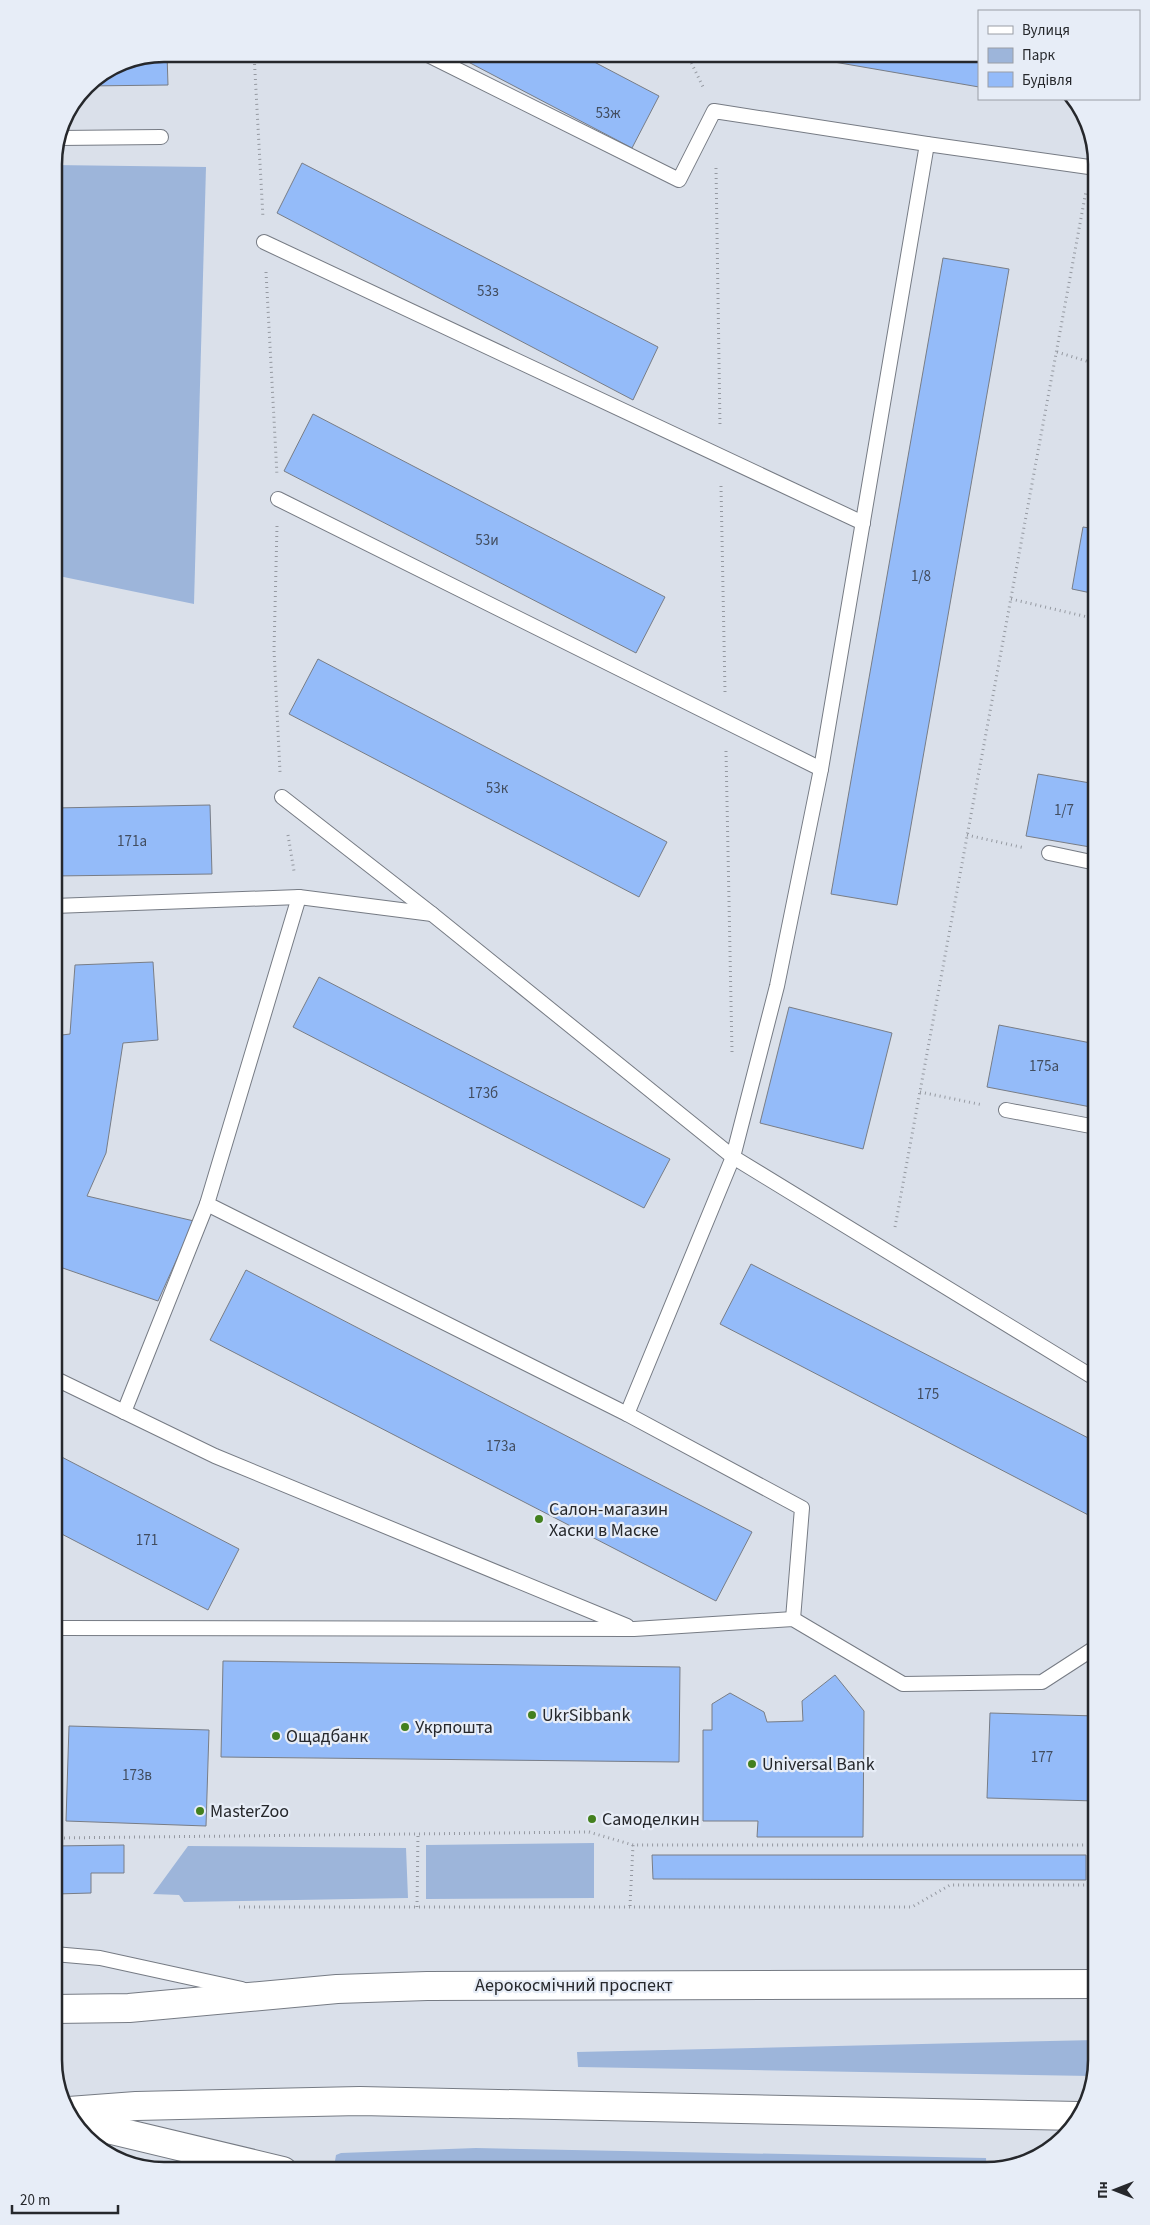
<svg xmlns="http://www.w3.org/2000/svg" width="1150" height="2225" font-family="'Source Sans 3',sans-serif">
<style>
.green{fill:#9db5da}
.building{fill:#94bbf9;stroke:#787d86}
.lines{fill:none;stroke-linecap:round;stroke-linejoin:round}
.service-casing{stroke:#767b84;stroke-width:16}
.minor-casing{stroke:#767b84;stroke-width:30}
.primary-casing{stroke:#767b84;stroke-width:30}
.path{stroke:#9599a1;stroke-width:3;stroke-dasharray:1 4;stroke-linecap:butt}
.service{stroke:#fff;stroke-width:14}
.minor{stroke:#fff;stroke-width:28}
.primary{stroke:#fff;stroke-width:28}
.poi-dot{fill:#43801e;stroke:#e7edf7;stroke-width:2}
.labels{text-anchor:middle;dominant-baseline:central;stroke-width:4.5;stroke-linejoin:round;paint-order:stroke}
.number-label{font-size:15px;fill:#424d5f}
.poi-label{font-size:18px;fill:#26282c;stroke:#e7edf7;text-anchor:start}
.street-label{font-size:18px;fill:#26282c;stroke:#e7edf7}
.rim{fill:none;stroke:#26282c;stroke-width:2.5}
</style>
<rect width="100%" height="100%" fill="#dae0ea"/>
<g class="green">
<path d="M 54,165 L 206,167 L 194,604 L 54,575 Z"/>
<path d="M 594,1843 L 594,1898 L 426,1899 L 426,1845 Z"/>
<path d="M 188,1846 L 406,1848 L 408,1898 L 184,1902 L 179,1895 L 153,1894 Z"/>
<path d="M 1096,2040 L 1096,2060 L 1091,2076 L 578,2067 L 577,2052 Z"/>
<path d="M 476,2148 L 986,2158 L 987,2171 L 354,2171 L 335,2161 L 336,2155 L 341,2153 Z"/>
</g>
<g class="building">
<path d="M 167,54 L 168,85 L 87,86 L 123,62 Z"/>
<path d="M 453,54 L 579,54 L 659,96 L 632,148 Z"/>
<path d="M 783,54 L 979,54 L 979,87 L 834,62 Z"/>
<path d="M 302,163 L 658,347 L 633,400 L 277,213 Z"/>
<path d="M 943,258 L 1009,269 L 897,905 L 831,894 Z"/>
<path d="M 313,414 L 665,597 L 636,653 L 284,471 Z"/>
<path d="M 1083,527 L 1096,529 L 1096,594 L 1072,589 Z"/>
<path d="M 318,659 L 667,842 L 639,897 L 289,714 Z"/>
<path d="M 1038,774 L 1096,784 L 1096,848 L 1026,836 Z"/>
<path d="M 210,805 L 212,874 L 54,876 L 54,808 Z"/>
<path d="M 153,962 L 158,1040 L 123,1043 L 106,1153 L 87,1196 L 194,1221 L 158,1301 L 54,1265 L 54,1036 L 70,1034 L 75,965 Z"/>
<path d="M 319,977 L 670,1159 L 644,1208 L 293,1027 Z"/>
<path d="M 789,1007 L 892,1033 L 863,1149 L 760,1123 Z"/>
<path d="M 999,1025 L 1096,1044 L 1096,1108 L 987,1087 Z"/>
<path d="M 751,1264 L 1096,1442 L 1096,1519 L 720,1324 Z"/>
<path d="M 246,1270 L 752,1532 L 716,1601 L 210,1340 Z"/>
<path d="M 54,1453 L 239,1549 L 208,1610 L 54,1530 Z"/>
<path d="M 223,1661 L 680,1667 L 679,1762 L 221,1757 Z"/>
<path d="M 835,1675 L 864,1711 L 863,1837 L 757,1837 L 758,1821 L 703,1821 L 703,1730 L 712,1730 L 712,1704 L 730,1693 L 764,1712 L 767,1722 L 803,1721 L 802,1701 Z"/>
<path d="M 990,1713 L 1096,1716 L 1096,1801 L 987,1798 Z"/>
<path d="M 69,1726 L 209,1730 L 206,1826 L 66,1821 Z"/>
<path d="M 124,1845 L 124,1873 L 91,1873 L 91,1893 L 56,1894 L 54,1846 Z"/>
<path d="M 652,1855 L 1086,1855 L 1086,1880 L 653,1879 Z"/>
</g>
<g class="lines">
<g class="service-casing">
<g id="service">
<path d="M 426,54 L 679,180 L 714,111 L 927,144"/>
<path d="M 59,138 L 161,137"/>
<path d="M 264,242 L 863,523"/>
<path d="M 278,499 L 821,769"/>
<path d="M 282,797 L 432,914 L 733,1157 L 1096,1379"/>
<path d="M 1049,853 L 1096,863"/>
<path d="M 299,897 L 207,1204 L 627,1414"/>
<path d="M 54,906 L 299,897 L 432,914"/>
<path d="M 1006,1110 L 1096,1127"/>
<path d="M 54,1378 L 215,1456 L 627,1626"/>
<path d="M 124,1412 L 207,1204"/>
<path d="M 793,1619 L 802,1508 L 627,1414 L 733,1157 L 777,986 L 821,769 L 927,144 L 1096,168"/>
<path d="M 54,1628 L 634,1629 L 793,1619 L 903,1684 L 1042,1682 L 1096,1647"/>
<path d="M 54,1954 L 100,1958 L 242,1989"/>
</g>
</g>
<g class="minor-casing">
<path id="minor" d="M 78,2122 L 283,2171"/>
</g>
<g class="primary-casing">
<g id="primary">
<path d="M 54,2009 L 129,2008 L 337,1989 L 427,1986 L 1096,1984"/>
<path d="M 69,2111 L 136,2106 L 360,2101 L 1079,2116"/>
</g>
</g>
<g class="path">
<path d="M 254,54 L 263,218"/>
<path d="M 687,54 L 704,89"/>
<path d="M 716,168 L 720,427"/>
<path d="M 266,272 L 277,475"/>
<path d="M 1057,352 L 1096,364"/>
<path d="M 721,486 L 725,692"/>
<path d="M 277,526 L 274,650 L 280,772"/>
<path d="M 1011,599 L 1096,619"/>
<path d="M 726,751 L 732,1052"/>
<path d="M 288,835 L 294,871"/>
<path d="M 967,835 L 1025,848"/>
<path d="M 920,1092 L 983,1105"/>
<path d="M 895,1227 L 1086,191"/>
<path d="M 54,1838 L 589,1832 L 633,1845 L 1096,1845"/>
<path d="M 630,1906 L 633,1845"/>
<path d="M 239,1907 L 912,1907 L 950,1885 L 1096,1885"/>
<path d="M 417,1907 L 418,1832"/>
</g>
<use href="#service" class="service"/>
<use href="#minor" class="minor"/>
<use href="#primary" class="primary"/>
</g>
<g class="poi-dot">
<circle cx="539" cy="1519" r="5"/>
<circle cx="532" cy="1715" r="5"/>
<circle cx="405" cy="1727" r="5"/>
<circle cx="276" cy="1736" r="5"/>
<circle cx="752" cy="1764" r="5"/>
<circle cx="200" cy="1811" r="5"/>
<circle cx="592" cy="1819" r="5"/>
</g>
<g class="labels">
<g class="number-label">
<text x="608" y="113">53ж</text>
<text x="488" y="291">53з</text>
<text x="487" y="540">53и</text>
<text x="921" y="576">1/8</text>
<text x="497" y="788">53к</text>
<text x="1064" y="810">1/7</text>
<text x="132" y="841">171а</text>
<text x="1044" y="1066">175а</text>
<text x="483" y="1093">173б</text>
<text x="928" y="1394">175</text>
<text x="501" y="1446">173а</text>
<text x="147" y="1540">171</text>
<text x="1042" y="1757">177</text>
<text x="137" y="1775">173в</text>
</g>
<g class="poi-label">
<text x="549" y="1509">Салон-магазин<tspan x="549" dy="21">Хаски в Маске</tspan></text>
<text x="542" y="1715">UkrSibbank</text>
<text x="415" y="1727">Укрпошта</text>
<text x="286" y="1736">Ощадбанк</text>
<text x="762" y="1764">Universal Bank</text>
<text x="210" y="1811">MasterZoo</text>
<text x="602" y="1819">Самоделкин</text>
</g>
<g class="street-label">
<text x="574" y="1985">Аерокосмічний проспект</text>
</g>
</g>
<path d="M0 0H1150V2225H0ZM164 62H986A102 102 0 0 1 1088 164V2060A102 102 0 0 1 986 2162H164A102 102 0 0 1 62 2060V164A102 102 0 0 1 164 62Z" fill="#e7edf7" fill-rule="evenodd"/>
<path class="rim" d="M164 62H986A102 102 0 0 1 1088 164V2060A102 102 0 0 1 986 2162H164A102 102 0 0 1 62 2060V164A102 102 0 0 1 164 62Z"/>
<rect x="978" y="10" width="162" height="90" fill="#e7edf7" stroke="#9a9ea6"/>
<rect x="988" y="26" width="25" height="8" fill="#ffffff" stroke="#9a9ea6"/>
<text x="1022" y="35" font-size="15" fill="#26282c">Вулиця</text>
<rect x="988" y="48" width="25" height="15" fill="#9db5da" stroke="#9a9ea6"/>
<text x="1022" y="60" font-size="15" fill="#26282c">Парк</text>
<rect x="988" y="72" width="25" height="15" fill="#94bbf9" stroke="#9a9ea6"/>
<text x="1022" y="85" font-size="15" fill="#26282c">Будівля</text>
<g transform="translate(1115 2190) rotate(270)" stroke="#e7edf7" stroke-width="4" paint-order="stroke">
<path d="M0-4L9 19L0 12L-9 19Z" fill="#26282c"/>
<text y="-8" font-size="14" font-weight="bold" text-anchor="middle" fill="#26282c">Пн</text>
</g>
<path d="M12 2205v8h106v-8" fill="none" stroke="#26282c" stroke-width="2.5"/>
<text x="20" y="2205" font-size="15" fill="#26282c" stroke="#e7edf7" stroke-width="4" paint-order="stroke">20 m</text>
</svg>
